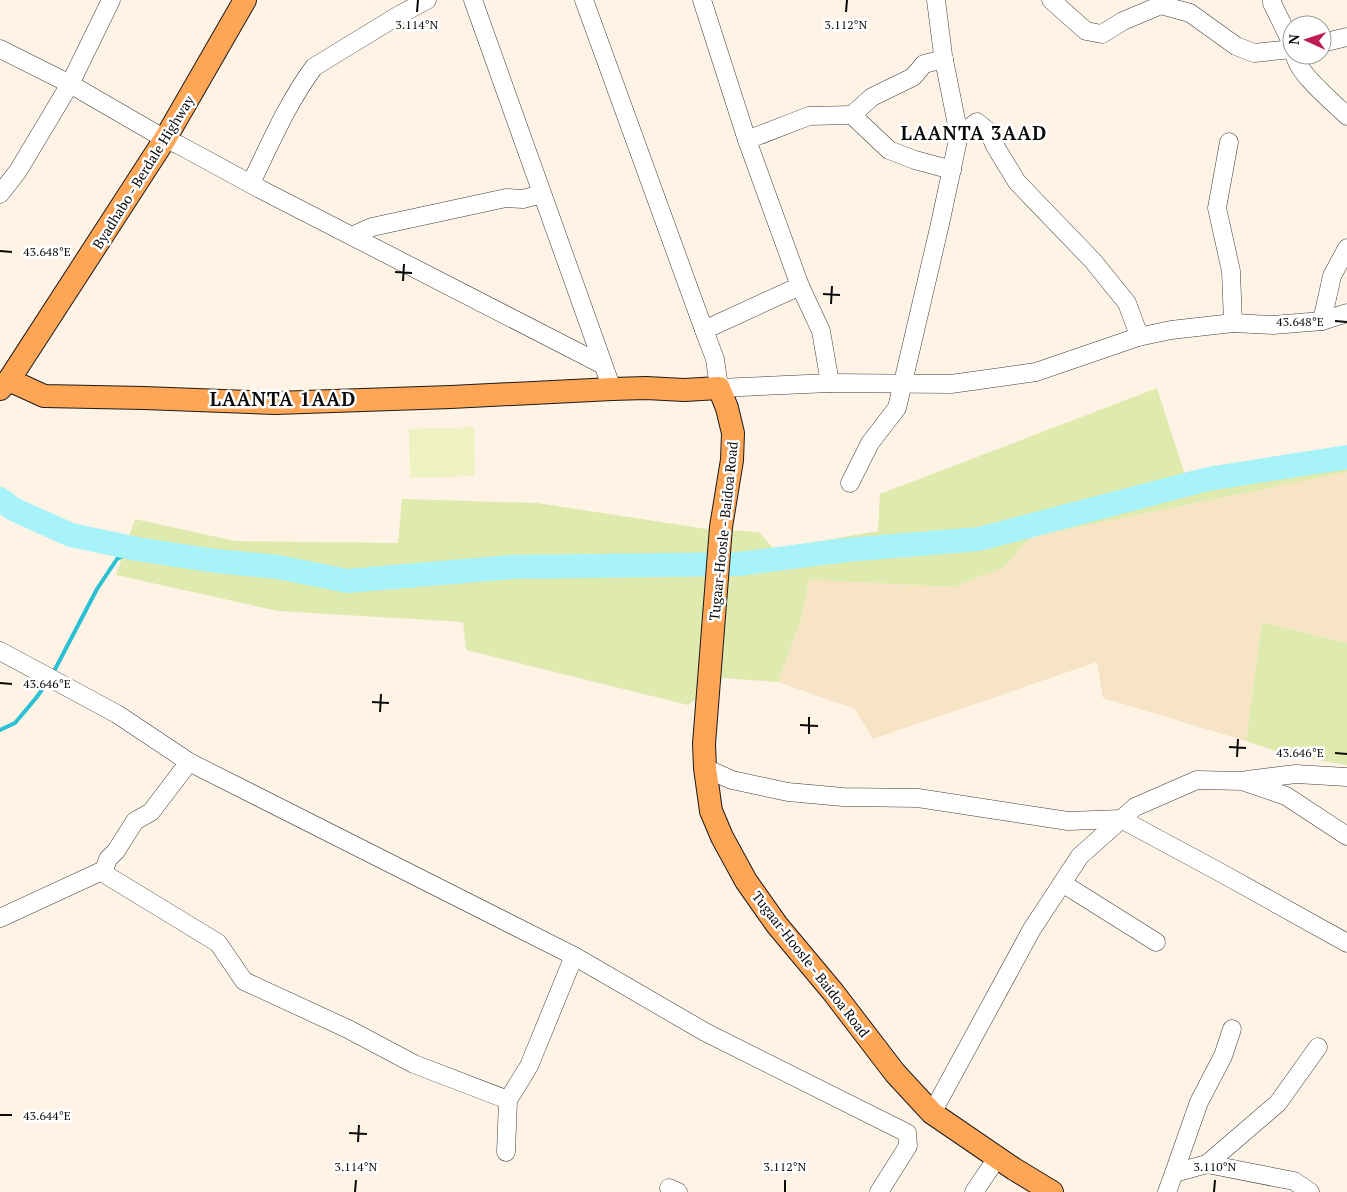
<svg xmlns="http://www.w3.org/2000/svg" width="1347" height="1192" font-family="'PT Serif',serif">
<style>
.farmland{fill:#f6e4c5}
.green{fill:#dfeaaf}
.pitch{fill:#eef1c1}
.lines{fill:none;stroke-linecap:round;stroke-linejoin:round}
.stream{stroke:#2bc1d4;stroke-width:4}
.river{stroke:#a8f2f9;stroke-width:24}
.minor-casing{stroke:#3d3d3d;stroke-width:19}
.major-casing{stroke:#1b1b1b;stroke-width:24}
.minor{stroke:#fff;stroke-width:18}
.major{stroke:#ffa556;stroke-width:22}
.ticks{fill:none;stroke:#0a0a0a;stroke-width:2}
.labels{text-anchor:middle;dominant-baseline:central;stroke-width:5;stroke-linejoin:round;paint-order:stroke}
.street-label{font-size:14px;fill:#0a0a0a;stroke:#fff}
.district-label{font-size:19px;font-weight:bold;letter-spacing:1px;fill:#0a0a0a;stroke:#fff}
.ticks-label{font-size:12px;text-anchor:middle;fill:#0a0a0a;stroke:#fff;stroke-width:5;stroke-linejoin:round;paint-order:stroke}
</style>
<rect width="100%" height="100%" fill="#fff3e6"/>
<path class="farmland" d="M 1347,472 L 1347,643 L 1262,622 L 1246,741 L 1103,698 L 1097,662 L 873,739 L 855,709 L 778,682 L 801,620 L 809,580 L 953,587 L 1005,567 L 1030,537 Z"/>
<g class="green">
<path d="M 1157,388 L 1185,475 L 1347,453 L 1347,472 L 1030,537 L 1005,567 L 953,587 L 809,580 L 801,620 L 778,682 L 723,678 L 688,705 L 466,650 L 463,622 L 278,611 L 116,575 L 135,519 L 235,541 L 398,543 L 402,499 L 537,503 L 707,529 L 759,532 L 774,549 L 878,531 L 880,494 Z"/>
<path d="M 1262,622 L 1347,643 L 1347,765 L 1288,755 L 1246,741 Z"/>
</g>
<path class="pitch" d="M 474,427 L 475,476 L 410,478 L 409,429 Z"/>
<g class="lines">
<g class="stream">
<path d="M 52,675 L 97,589 L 117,559 L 137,549"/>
<path d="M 0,730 L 15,723 L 36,698 L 47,683"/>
</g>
<path class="river" d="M 0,499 L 13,509 L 71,535 L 137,549 L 216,561 L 278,567 L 347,581 L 511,567 L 739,564 L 846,550 L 979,539 L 1208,479 L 1347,457"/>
<g class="minor-casing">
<g id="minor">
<path d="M 473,0 L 612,389"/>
<path d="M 584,0 L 704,330 L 715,359 L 719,388 L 830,383 L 951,384 L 1036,372 L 1138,337 L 1171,330 L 1233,323 L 1273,325 L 1322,321 L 1347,313"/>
<path d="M 702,0 L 747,140 L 800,286 L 821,331 L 830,383"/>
<path d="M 1051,0 L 1086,31 L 1102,34 L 1123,21 L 1161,5 L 1190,13 L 1236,46 L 1254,53 L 1292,49"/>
<path d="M 1272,0 L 1272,3 L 1292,44"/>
<path d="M 1322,43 L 1347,37"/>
<path d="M 0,49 L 70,84 L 165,139 L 179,145 L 260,189 L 603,365"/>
<path d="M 1295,55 C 1296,72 1334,103 1347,116"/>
<path d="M 852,115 L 872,97 L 913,77 L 924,64 L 944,59"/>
<path d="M 959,135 L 977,122 L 989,132 L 995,146 L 1017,182 L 1093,261 L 1127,303 L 1137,330 L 1138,337"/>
<path d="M 747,140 L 809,116 L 852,115 L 889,150 L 915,160 L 952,170"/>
<path d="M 1229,142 L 1217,208 L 1231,271 L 1233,323"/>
<path d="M 251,183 C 270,144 288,102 314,67 L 399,15 L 427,0"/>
<path d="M 0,194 L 18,171 L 70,84 L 111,0"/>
<path d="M 352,236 L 372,227 L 506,198 L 523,199 L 542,194"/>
<path d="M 1322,321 L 1332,276 L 1347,248"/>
<path d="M 704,330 L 800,286"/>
<path d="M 850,483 L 870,443 L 897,408 L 940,224 L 959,135 L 943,55 L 936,0"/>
<path d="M 0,651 L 117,714 L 189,762 L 574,956 L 705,1032 L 907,1133 L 908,1146 L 879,1192"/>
<path d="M 705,768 L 732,780 L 788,792 L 843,797 L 918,798 L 1068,821 L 1121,819 L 1225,875 L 1347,943"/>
<path d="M 1247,780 L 1296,774 L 1347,777"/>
<path d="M 104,870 L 108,876 L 218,943 L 244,981 L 348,1029 L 414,1064 L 508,1100 L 506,1152"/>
<path d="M 1062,883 L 1156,942"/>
<path d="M 0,918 L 104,870 L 108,859 L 116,851 L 135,821 L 151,812 L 189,762"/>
<path d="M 508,1100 L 529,1066 L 574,956"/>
<path d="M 932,1113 L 1032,929 L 1080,856 L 1135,807 L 1197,780 L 1242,781 L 1286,796 L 1347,836"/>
<path d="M 1207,1164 L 1278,1103 L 1318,1047"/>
<path d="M 1174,1173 L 1199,1102 L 1223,1056 L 1232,1029"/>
<path d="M 669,1188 L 678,1192"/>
<path d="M 974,1192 L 997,1158"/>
<path d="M 1167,1192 L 1174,1173 L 1207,1164 L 1294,1181 L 1310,1192"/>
</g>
</g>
<g class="major-casing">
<g id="major">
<path d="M 9,380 L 44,396 L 144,398 L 275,403 L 451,397 L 612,389 L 646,388 L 684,390 L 719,388 L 727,408 L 733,433 L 732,460 L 721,527 L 704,744 L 705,768 L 711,811 L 722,837 L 746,881 L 777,925 L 833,992 L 895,1073 L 932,1113 L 1014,1169 L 1052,1192"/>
<path d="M 0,389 L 9,380 L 165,139 L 245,0"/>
</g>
</g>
<use href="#minor" class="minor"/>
<use href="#major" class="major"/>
</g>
<path class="ticks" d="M 417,12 L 418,0M 846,12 L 847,0M 0,251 L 12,252M 395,272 L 412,273M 403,281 L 404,264M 823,294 L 840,295M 831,304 L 832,286M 1335,321 L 1347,322M 0,683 L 12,684M 372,702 L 389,703M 380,712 L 381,694M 800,725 L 818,726M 809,734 L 809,717M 1229,747 L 1246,748M 1335,753 L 1347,754M 1237,757 L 1238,739M 0,1115 L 12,1115M 349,1133 L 367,1134M 358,1142 L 359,1125M 355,1192 L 356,1180M 785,1192 L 785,1180M 1214,1192 L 1215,1180"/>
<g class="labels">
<g class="street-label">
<text transform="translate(143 172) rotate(-58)">Byadhabo - Berdale Highway</text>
<text transform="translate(723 531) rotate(-84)">Tugaar-Hoosle - Baidoa Road</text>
<text transform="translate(811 964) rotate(52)">Tugaar-Hoosle - Baidoa Road</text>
</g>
<g class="district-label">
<text x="974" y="132">LAANTA 3AAD</text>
<text x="283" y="398">LAANTA 1AAD</text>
</g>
</g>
<g class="ticks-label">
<text x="417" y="29">3.114°N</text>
<text x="846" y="29">3.112°N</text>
<text x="47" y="256">43.648°E</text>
<text x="1300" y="326">43.648°E</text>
<text x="47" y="688">43.646°E</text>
<text x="1300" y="757">43.646°E</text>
<text x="47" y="1120">43.644°E</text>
<text x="356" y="1171">3.114°N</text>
<text x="785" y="1171">3.112°N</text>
<text x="1215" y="1171">3.110°N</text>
</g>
<g transform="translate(1307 40) rotate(273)"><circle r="24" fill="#ffffff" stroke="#9d9d9d"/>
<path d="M0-4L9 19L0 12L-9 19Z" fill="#bf1c53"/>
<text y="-8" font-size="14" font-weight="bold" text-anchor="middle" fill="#0a0a0a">N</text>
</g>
</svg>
